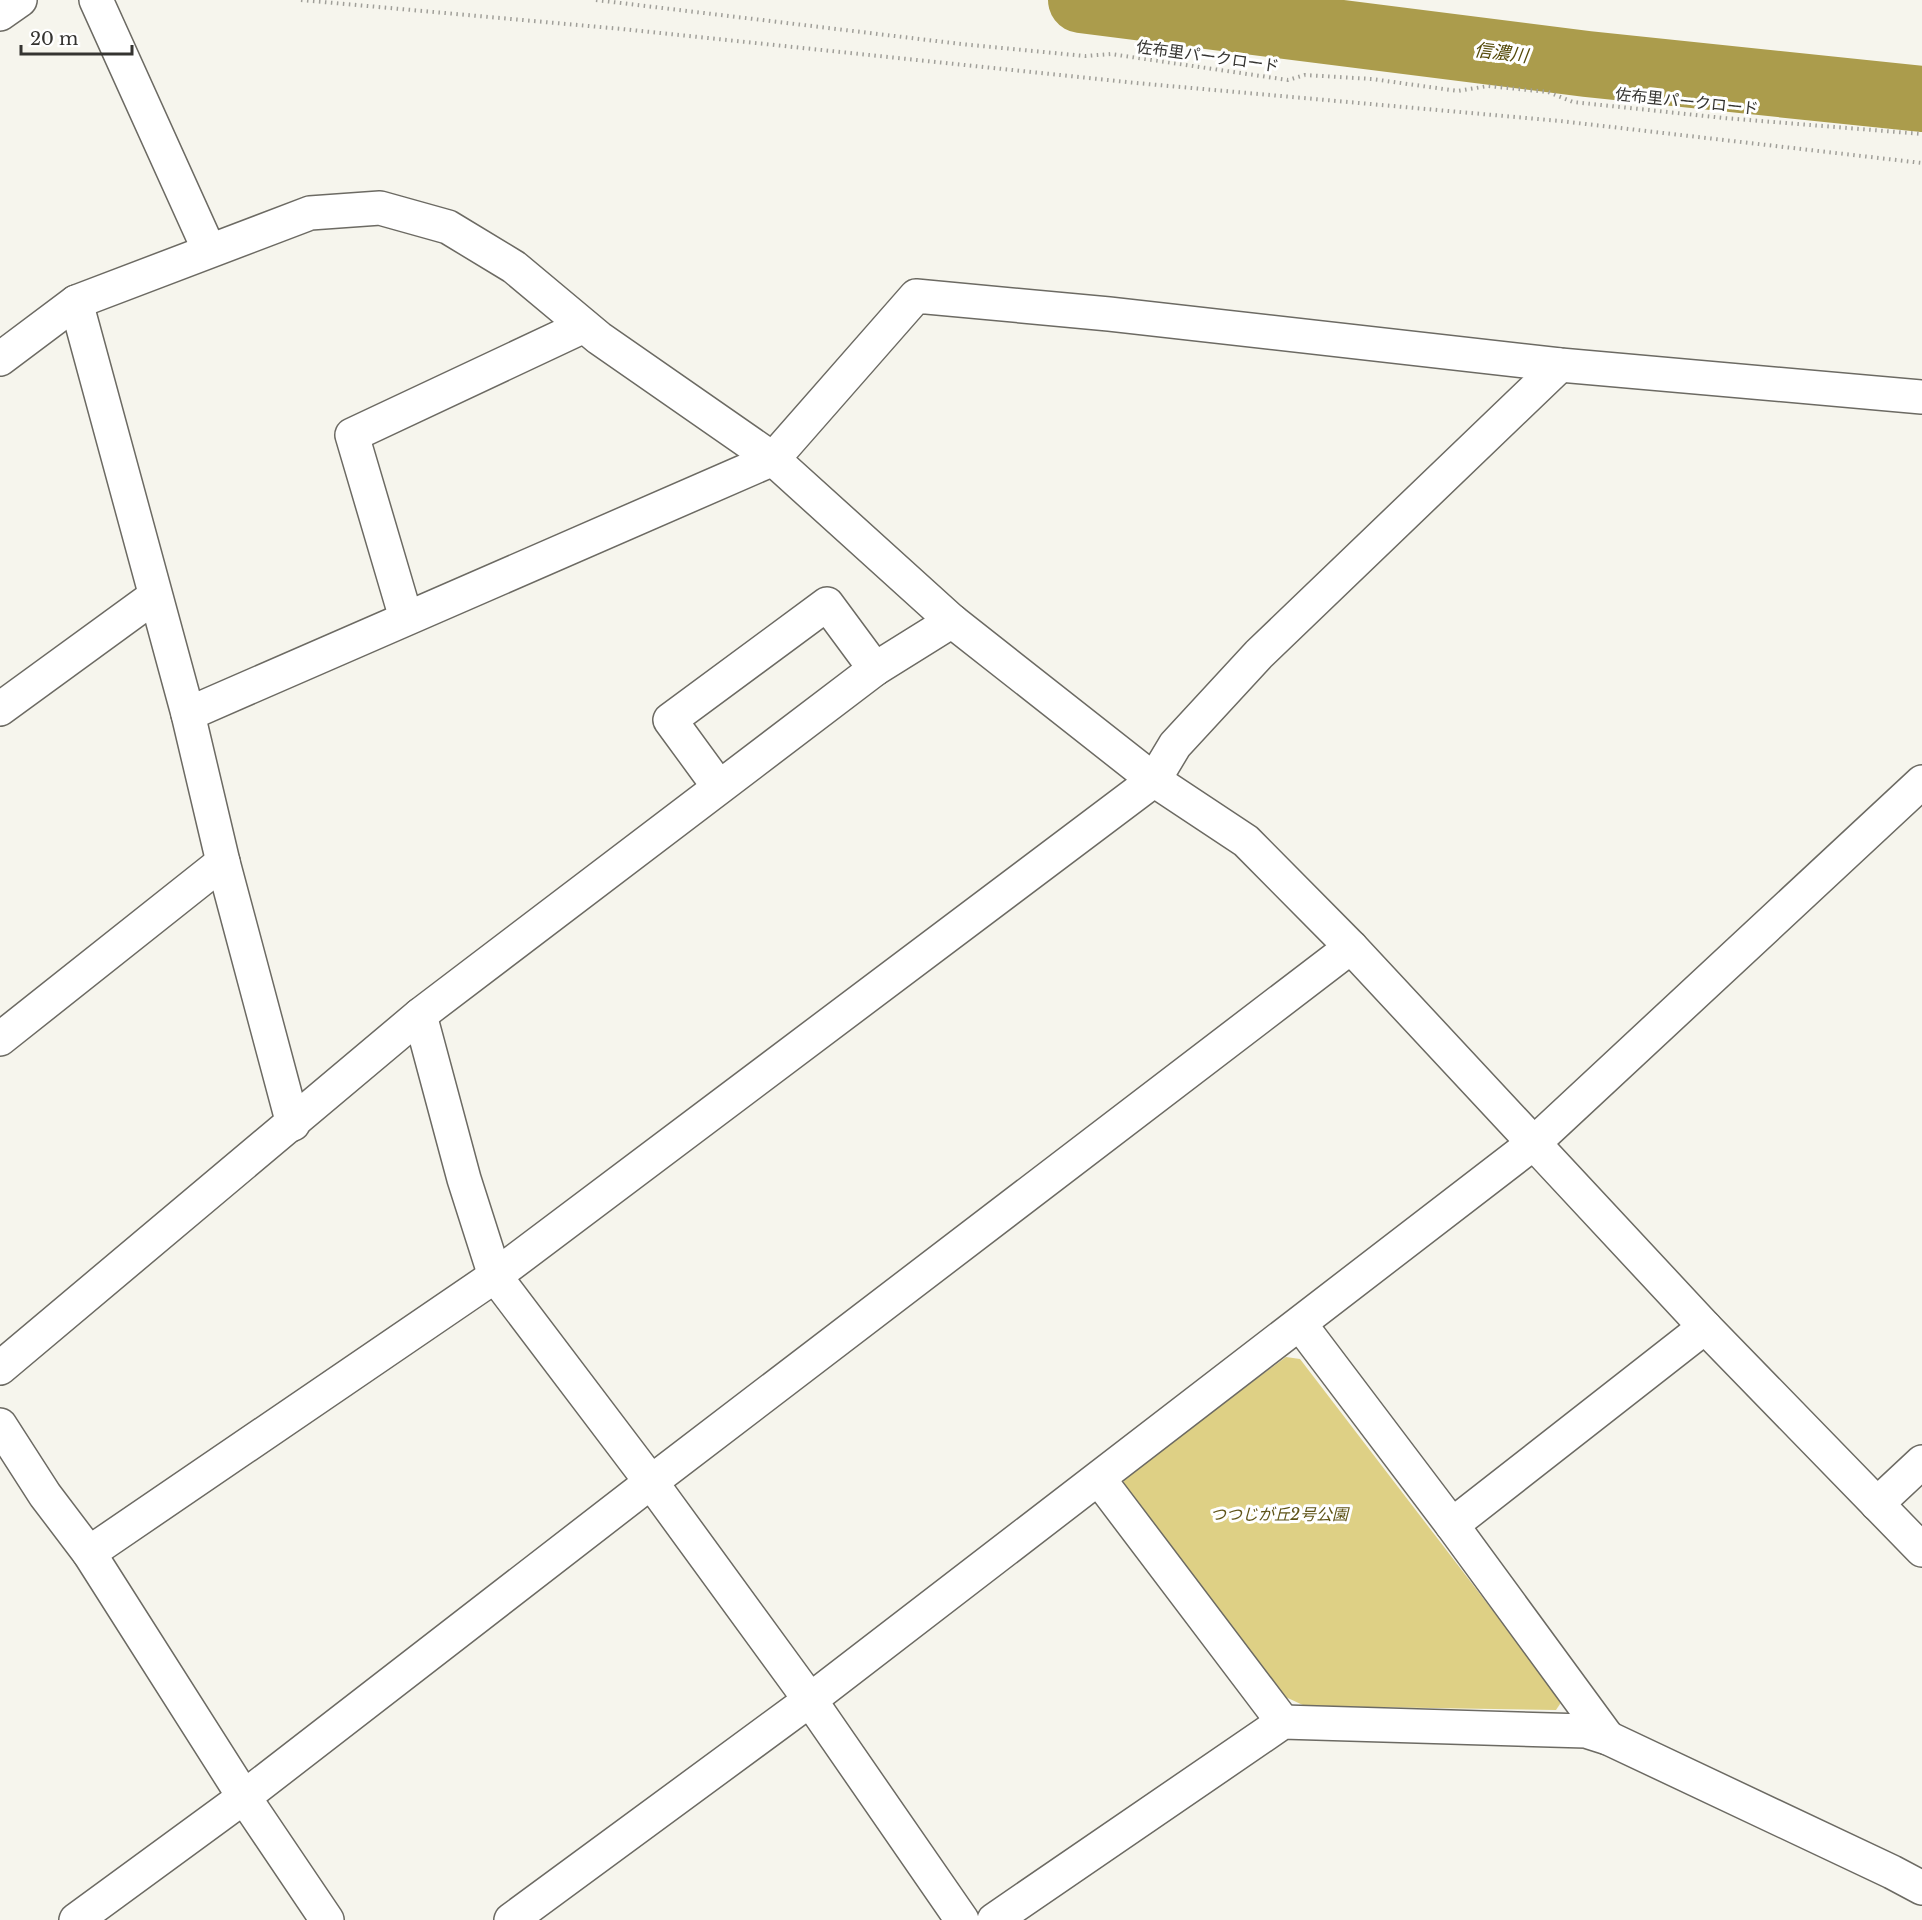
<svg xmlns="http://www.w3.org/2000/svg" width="1922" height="1920" font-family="'Libre Baskerville','Noto Sans JP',serif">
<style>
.green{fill:#ded085}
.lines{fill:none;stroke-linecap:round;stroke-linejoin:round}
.river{stroke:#ab9c4c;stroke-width:66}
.street-casing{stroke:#6c6a63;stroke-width:36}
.secondary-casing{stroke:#6c6a63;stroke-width:36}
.path{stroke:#a09f99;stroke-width:4;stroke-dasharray:1.5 4.5;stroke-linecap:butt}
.street{stroke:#fff;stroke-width:33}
.secondary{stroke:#fff;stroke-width:33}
.labels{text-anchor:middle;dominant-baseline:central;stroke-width:6;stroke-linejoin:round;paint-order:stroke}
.street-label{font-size:16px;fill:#353431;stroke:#fff}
.park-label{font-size:16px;font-style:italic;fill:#5f5418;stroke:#fff}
.water-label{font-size:18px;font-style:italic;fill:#554a09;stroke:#fff}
</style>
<rect width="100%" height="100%" fill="#f6f5ed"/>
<path class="green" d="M 1286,1357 L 1300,1359 L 1562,1701 L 1556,1710 L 1305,1706 L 1277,1693 L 1124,1497 L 1124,1477 Z"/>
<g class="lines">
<path class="river" d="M 1081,0 L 1587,64 L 1922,99"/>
<g class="street-casing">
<g id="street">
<path d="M 96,0 L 209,250"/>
<path d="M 0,14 L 20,0"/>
<path d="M 76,302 L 188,714 L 223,862 L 293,1124"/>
<path d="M 0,359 L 76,302 L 310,213 L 380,208 L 448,227 L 514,267 L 599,338 L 773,459 L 952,621 L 1154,780 L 1246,841 L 1351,947 L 1705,1327 L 1922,1550"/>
<path d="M 406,618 L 352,435 L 584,326"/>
<path d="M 0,709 L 155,596"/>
<path d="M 188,714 L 773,459 L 916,296 L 1109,314 L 1560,365 L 1922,397"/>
<path d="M 719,787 L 670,720 L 827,604 L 875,669"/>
<path d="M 420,1015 L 464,1179 L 495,1276"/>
<path d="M 0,1039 L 223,862"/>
<path d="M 1300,1324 L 1452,1525 L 1608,1738"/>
<path d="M 0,1368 L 420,1015 L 875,669 L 952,621"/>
<path d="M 0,1425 L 45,1495 L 89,1553 L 244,1797 L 327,1920"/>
<path d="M 1099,1479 L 1283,1722"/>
<path d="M 1877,1504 L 1922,1462"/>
<path d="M 1452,1525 L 1705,1327"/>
<path d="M 89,1553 L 495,1276 L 1154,780 L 1175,745 L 1259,654 L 1560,365"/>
<path d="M 76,1920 L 244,1797 L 651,1482 L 1351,947"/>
<path d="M 511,1920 L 810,1700 L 1535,1142 L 1922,782"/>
<path d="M 994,1920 L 1283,1722 L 1586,1731 L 1608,1738 L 1892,1872 L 1922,1888"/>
</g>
</g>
<g class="secondary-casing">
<path id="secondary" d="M 495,1276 L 651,1482 L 810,1700 L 962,1920"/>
</g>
<g class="path">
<path d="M 301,0 L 622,29 L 1136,83 L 1560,121 L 1922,163"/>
<path d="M 596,0 L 961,44 L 1085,56 L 1111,54 L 1288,80 L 1305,75 L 1372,79 L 1458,91 L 1488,86 L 1548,92 L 1573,102 L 1724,118 L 1922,134"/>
</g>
<use href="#street" class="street"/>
<use href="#secondary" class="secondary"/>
</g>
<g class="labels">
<g class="street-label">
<text transform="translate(1208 56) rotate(8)">佐布里パークロード</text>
<text transform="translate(1687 101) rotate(6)">佐布里パークロード</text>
</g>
<g class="park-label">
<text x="1279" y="1514">つつじが丘2号公園</text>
</g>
<g class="water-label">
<text transform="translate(1501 53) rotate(7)">信濃川</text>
</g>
</g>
<path d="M21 45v9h111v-9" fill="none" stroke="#353431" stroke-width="3"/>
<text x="30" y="45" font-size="18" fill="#353431" stroke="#ffffff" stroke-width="4.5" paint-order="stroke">20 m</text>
</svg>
